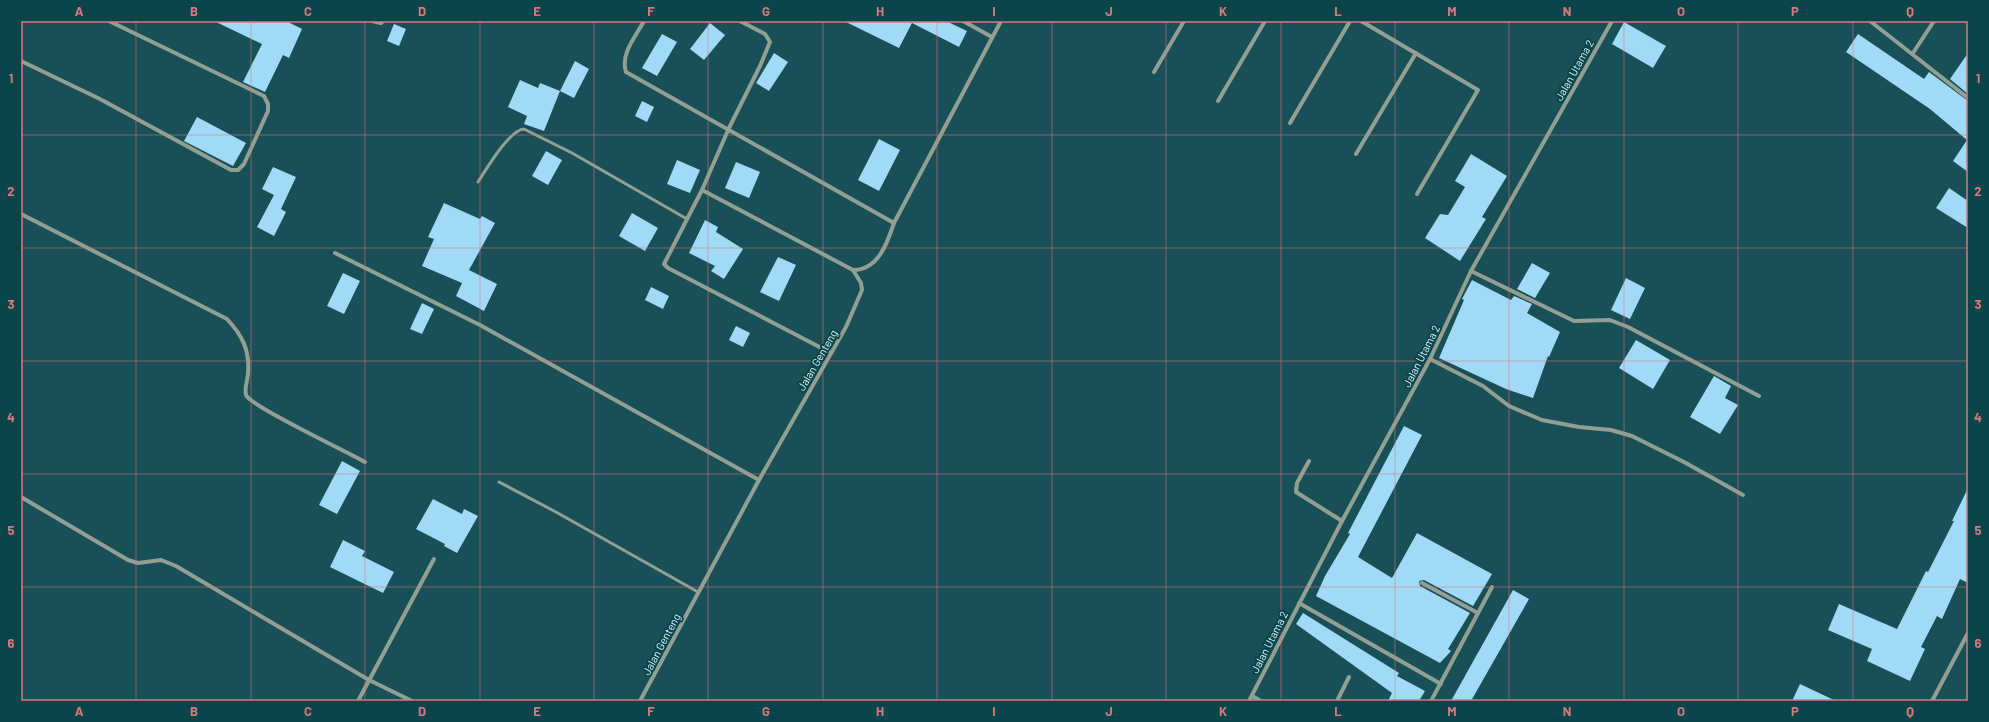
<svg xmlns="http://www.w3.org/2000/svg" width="1989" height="722" font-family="Barlow,sans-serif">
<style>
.building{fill:#a0daf6}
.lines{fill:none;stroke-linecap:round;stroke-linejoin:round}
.lane{stroke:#91a093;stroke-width:3}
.street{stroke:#91a093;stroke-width:4}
.grid{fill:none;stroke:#d87a7c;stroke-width:1;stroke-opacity:0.55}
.labels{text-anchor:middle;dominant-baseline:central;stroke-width:4;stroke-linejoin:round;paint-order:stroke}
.street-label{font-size:11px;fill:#dbf6fa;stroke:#0a454c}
.neatline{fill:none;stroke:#d87a7c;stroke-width:1.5}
.grid-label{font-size:13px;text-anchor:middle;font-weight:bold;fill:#d87a7c}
</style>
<rect width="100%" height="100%" fill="#194f57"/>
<g class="building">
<path d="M 214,21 L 286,21 L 302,29 L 289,58 L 283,55 L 265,92 L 243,82 L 262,44 Z"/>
<path d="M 844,21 L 946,21 L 967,31 L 959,47 L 912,23 L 899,48 Z"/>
<path d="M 1624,22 L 1666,46 L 1653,68 L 1612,44 Z"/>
<path d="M 710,23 L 725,35 L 704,60 L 690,49 Z"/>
<path d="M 394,24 L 406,29 L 399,46 L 387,41 Z"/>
<path d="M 662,34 L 677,42 L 657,76 L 642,68 Z"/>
<path d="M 1858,34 L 1924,79 L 1929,72 L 1968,101 L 1968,172 L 1953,161 L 1967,140 L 1930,109 L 1846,52 Z"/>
<path d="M 774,53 L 788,62 L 769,91 L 756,83 Z"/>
<path d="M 1968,53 L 1968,94 L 1950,79 Z"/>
<path d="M 575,61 L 589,69 L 574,98 L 560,91 Z"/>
<path d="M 520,80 L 538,88 L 540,83 L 560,91 L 544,131 L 524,124 L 527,116 L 508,107 Z"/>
<path d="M 642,101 L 654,107 L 647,122 L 635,116 Z"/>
<path d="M 197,117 L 246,143 L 233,166 L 184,141 Z"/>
<path d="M 879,139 L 900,150 L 879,191 L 858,180 Z"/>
<path d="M 546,151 L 562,160 L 548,185 L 532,176 Z"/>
<path d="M 1471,154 L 1507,176 L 1482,217 L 1486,219 L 1460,261 L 1425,238 L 1440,214 L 1448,215 L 1465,187 L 1455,181 Z"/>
<path d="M 677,160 L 700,170 L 690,193 L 667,184 Z"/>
<path d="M 736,162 L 760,172 L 749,198 L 725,188 Z"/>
<path d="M 273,167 L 296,177 L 281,209 L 286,212 L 274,236 L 257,227 L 274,195 L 262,189 Z"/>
<path d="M 1949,188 L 1968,201 L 1968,228 L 1936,208 Z"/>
<path d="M 444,203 L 480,219 L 482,216 L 495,223 L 469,270 L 497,284 L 484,311 L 456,296 L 462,283 L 422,266 L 434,239 L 428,237 Z"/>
<path d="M 632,213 L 658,228 L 645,251 L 619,236 Z"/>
<path d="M 705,220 L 718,227 L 716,232 L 743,249 L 724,279 L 711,271 L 715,266 L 689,253 Z"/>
<path d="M 778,257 L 796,265 L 779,301 L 760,292 Z"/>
<path d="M 1532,263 L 1550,273 L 1535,298 L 1517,289 Z"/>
<path d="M 343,273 L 360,281 L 344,314 L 327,306 Z"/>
<path d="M 1626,278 L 1645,288 L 1630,319 L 1611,310 Z"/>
<path d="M 1472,280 L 1511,300 L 1514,296 L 1532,304 L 1527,313 L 1560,332 L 1549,357 L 1548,356 L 1533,398 L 1506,389 L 1439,358 L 1464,300 L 1462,299 Z"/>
<path d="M 651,287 L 669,296 L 663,309 L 645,300 Z"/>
<path d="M 422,303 L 434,309 L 422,334 L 410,329 Z"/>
<path d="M 736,326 L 750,333 L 743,347 L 729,340 Z"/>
<path d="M 1636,340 L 1670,360 L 1653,389 L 1619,368 Z"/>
<path d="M 1714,376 L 1731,386 L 1725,398 L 1738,405 L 1720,434 L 1690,417 Z"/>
<path d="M 1404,426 L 1422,435 L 1358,557 L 1392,578 L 1417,533 L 1492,574 L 1473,606 L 1424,580 L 1419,581 L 1420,586 L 1470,613 L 1448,649 L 1451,651 L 1440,663 L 1316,596 L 1325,576 L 1350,534 L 1348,533 Z"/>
<path d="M 342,461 L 360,471 L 337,514 L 319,505 Z"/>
<path d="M 1968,488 L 1968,583 L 1960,579 L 1942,619 L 1937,616 L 1921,647 L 1925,649 L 1910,681 L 1867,661 L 1872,649 L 1828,630 L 1839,604 L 1897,629 L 1926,571 L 1928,572 L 1954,521 L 1952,521 Z"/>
<path d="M 433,499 L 462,514 L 464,509 L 478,516 L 457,553 L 444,546 L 445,544 L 416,529 Z"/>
<path d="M 343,540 L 365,551 L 362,556 L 394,572 L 383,593 L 330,567 Z"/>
<path d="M 1513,590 L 1529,599 L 1471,701 L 1451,701 Z"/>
<path d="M 1303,613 L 1399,673 L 1397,676 L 1425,691 L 1419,701 L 1388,701 L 1392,693 L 1296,624 Z"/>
<path d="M 1800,684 L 1836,701 L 1792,701 Z"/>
</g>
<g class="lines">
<g class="lane">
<path d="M 478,182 C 486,170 509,130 524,129 L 572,153 L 687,219"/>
<path d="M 499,482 L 556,512 L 698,592"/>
</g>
<g class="street">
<path d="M 372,21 L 381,23 L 383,21"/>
<path d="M 644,21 C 636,36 620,54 626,72 L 894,223"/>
<path d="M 740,21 L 765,34 L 770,42 L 760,66 L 729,128 L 702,190 L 664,264 L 668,268 L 831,353"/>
<path d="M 963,21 L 992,37"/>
<path d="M 1361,21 L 1478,90 L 1417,194"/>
<path d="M 1870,21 L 1968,98"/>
<path d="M 1913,53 L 1934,21"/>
<path d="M 21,61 L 100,99 L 231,170 L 238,170 L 244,164 L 268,111 L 268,104 L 264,96 L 109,21"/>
<path d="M 1154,72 L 1184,21"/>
<path d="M 1218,101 L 1265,21"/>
<path d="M 1290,123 L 1350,21"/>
<path d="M 1356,154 L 1416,53"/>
<path d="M 702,190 L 853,270"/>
<path d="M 21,214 L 227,319 C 242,335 250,350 248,373 C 248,380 244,388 246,395 C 250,406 348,452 365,462"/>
<path d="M 335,253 L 480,325 L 759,480"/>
<path d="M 1471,271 L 1574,321 L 1610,320 L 1628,327 L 1759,396"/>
<path d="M 1430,359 L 1483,386 L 1509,406 L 1542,420 L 1579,427 L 1611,430 L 1632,436 L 1684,462 L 1743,495"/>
<path d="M 1309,461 L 1297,483 L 1296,492 L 1342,521"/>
<path d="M 21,497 L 128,560 L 138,563 L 161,560 L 176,566 L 369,680 L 412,701"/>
<path d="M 1422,583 L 1478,613"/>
<path d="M 1299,603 L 1441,684"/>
<path d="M 1252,696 L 1261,701"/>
<path d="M 358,701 L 434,559"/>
<path d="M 640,701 L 759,480 L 846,327 L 862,290 L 861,283 L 853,270 C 878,270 887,244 894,223 L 1001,21"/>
<path d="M 1249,701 L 1342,521 L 1430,359 L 1471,271 L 1612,21"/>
<path d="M 1337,701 L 1349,677"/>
<path d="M 1431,701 L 1492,587"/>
<path d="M 1932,701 L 1968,633"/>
</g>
</g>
<path class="grid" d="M 136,21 L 136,701M 251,21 L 251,701M 365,21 L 365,701M 480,21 L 480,701M 594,21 L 594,701M 708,21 L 708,701M 823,21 L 823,701M 937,21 L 937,701M 1052,21 L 1052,701M 1166,21 L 1166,701M 1281,21 L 1281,701M 1395,21 L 1395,701M 1509,21 L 1509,701M 1624,21 L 1624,701M 1738,21 L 1738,701M 1853,21 L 1853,701M 21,135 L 1968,135M 21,248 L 1968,248M 21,361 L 1968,361M 21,474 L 1968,474M 21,587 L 1968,587"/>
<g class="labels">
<g class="street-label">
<text transform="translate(1574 70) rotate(-61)">Jalan Utama 2</text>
<text transform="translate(1421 356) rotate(-63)">Jalan Utama 2</text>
<text transform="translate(817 360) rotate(-60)">Jalan Genteng</text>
<text transform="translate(1269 642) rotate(-63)">Jalan Utama 2</text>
<text transform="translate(661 644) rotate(-62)">Jalan Genteng</text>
</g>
</g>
<rect width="1989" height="722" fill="none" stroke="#0a454c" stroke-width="44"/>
<rect x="22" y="22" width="1945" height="678" class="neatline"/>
<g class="grid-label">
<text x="79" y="16">A</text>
<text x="194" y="16">B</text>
<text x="308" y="16">C</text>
<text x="422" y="16">D</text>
<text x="537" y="16">E</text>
<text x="651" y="16">F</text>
<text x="766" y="16">G</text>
<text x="880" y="16">H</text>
<text x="994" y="16">I</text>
<text x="1109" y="16">J</text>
<text x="1223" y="16">K</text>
<text x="1338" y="16">L</text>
<text x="1452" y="16">M</text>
<text x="1567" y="16">N</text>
<text x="1681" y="16">O</text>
<text x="1795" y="16">P</text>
<text x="1910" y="16">Q</text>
<text x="11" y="83">1</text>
<text x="1978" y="83">1</text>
<text x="11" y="196">2</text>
<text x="1978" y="196">2</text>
<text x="11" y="309">3</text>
<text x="1978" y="309">3</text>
<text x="11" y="422">4</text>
<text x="1978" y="422">4</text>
<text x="11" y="535">5</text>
<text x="1978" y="535">5</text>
<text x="11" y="648">6</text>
<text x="1978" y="648">6</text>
<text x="79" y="716">A</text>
<text x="194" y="716">B</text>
<text x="308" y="716">C</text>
<text x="422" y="716">D</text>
<text x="537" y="716">E</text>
<text x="651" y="716">F</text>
<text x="766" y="716">G</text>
<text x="880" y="716">H</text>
<text x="994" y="716">I</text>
<text x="1109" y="716">J</text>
<text x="1223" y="716">K</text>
<text x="1338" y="716">L</text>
<text x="1452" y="716">M</text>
<text x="1567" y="716">N</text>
<text x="1681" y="716">O</text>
<text x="1795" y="716">P</text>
<text x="1910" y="716">Q</text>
</g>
</svg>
